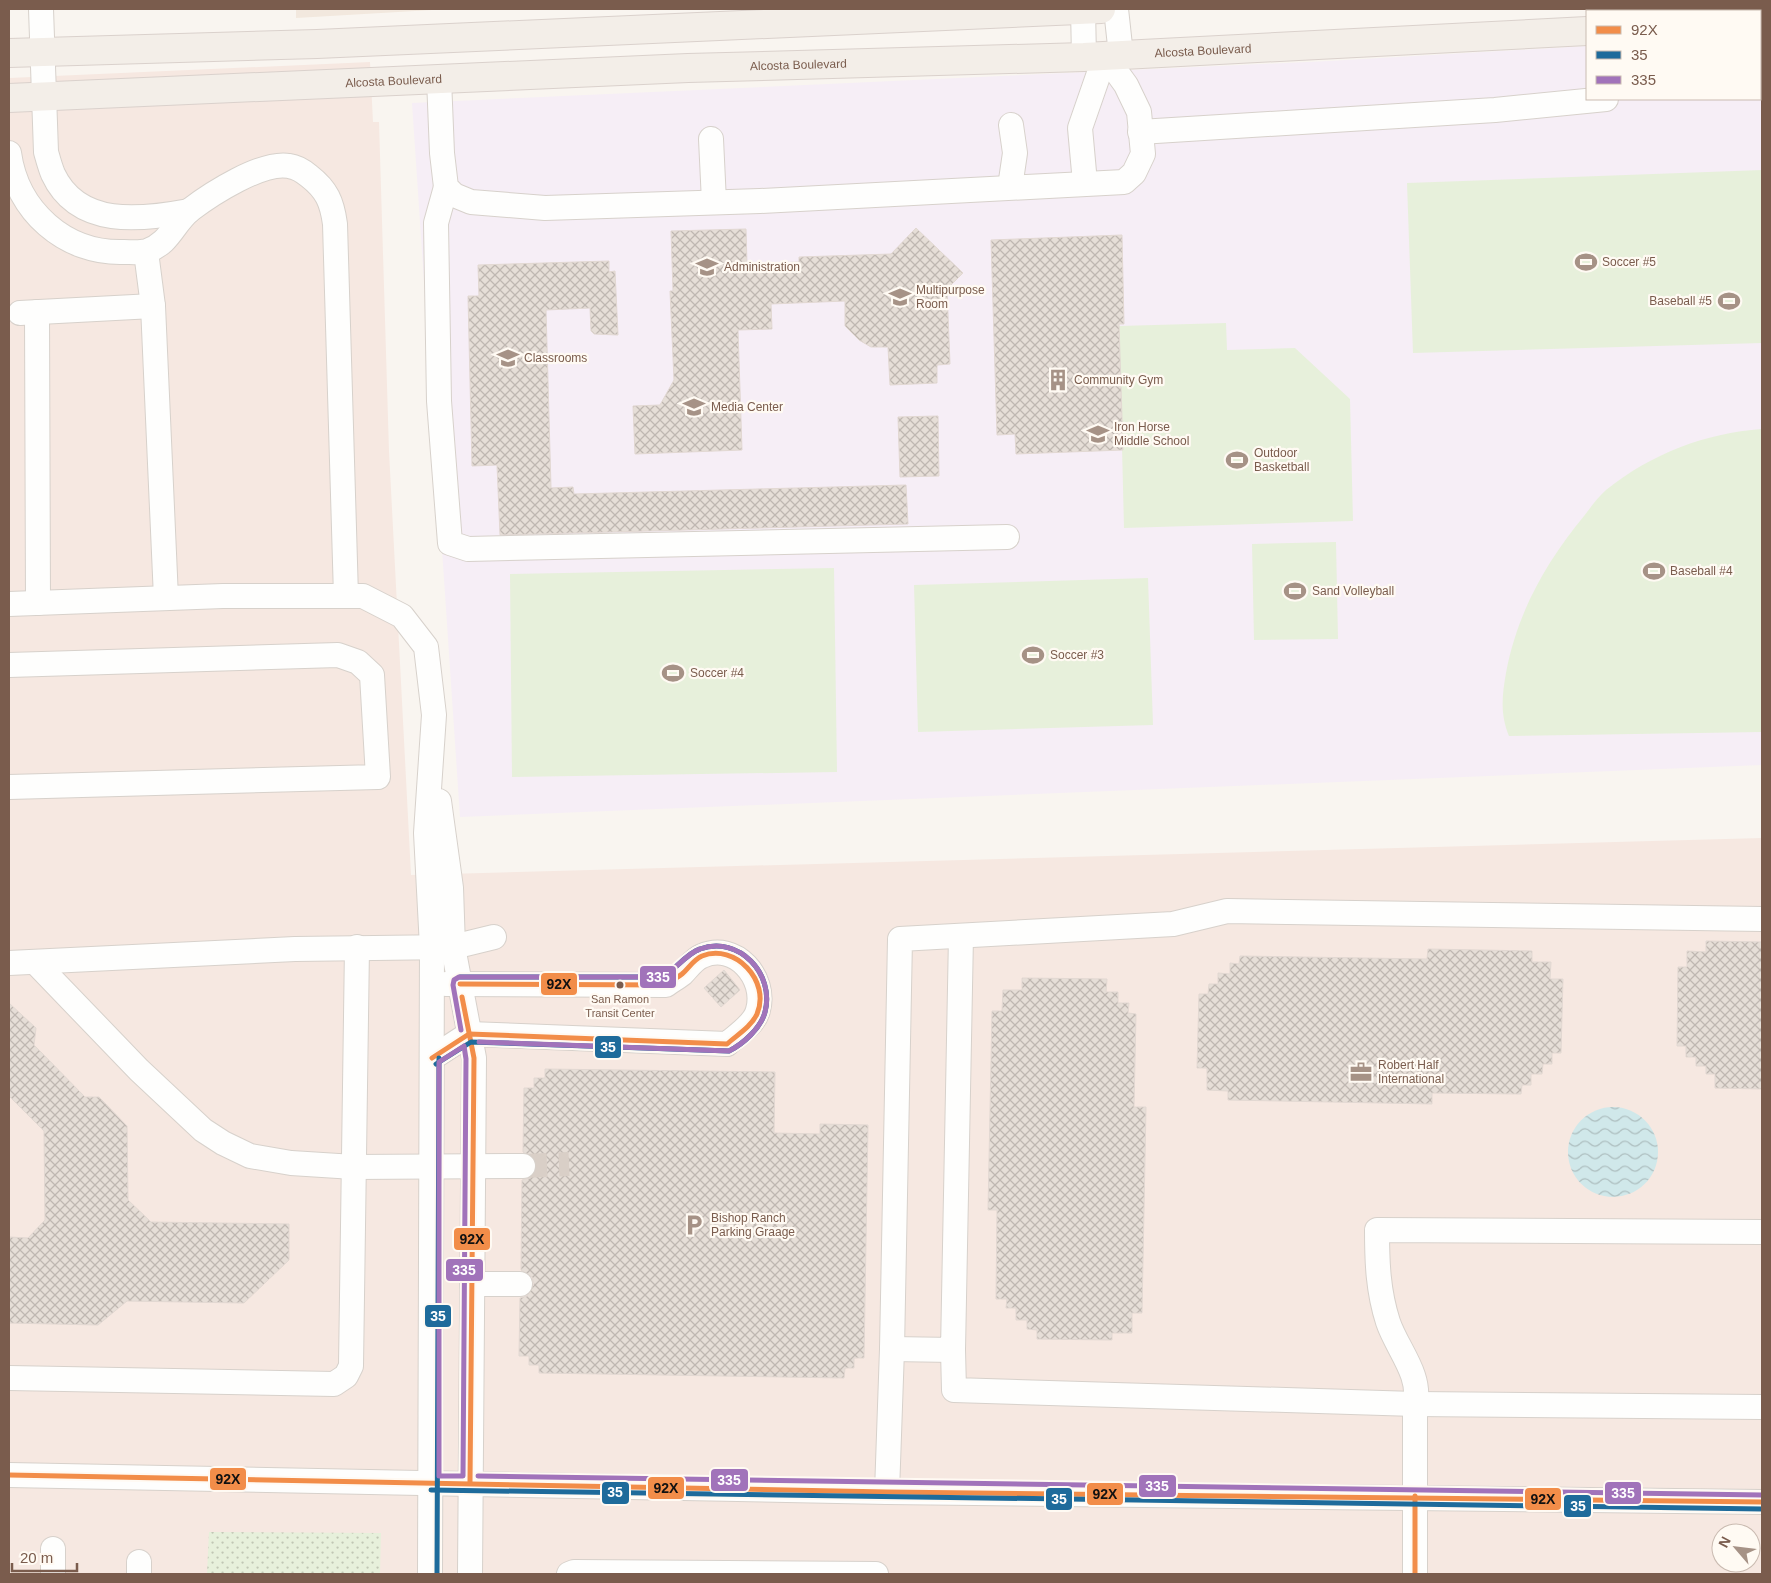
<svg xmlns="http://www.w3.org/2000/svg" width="1771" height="1583" font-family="Arial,sans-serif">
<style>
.residential{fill:#f2e8de}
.commercial{fill:#f6e8e1;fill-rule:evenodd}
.education{fill:#f6eef6}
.grass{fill:url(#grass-dots)}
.pitch{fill:#e7f0db}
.water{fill:url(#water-waves)}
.building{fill:url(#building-cross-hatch);stroke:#e2d8d2}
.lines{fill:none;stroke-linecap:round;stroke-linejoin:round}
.minor-tunnel{stroke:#d9cfc7;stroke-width:24;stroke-dasharray:24 12;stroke-linecap:butt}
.minor-casing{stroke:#d7d1cb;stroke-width:26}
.major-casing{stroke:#dad1cc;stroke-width:30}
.minor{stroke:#fefefd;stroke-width:24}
.major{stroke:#f3eee8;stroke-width:28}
.bus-1-casing{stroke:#fffaf3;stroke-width:9}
.bus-2-casing{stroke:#fffaf3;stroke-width:9}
.bus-3-casing{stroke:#fffaf3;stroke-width:9}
.bus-1{stroke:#f28d49;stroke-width:5}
.bus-2{stroke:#1e6b9b;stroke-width:5}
.bus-3{stroke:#a173ba;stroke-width:5}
.bus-dot{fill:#7a5c4d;stroke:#fffaf3;stroke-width:2}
.labels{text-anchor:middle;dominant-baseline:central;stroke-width:4.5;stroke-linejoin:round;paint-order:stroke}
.bus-label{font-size:11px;fill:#7a5c4d;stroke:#fffaf3}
.street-label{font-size:12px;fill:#7a5c4d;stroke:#fffaf3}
.poi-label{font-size:12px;fill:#7a5c4d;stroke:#fffaf3;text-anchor:start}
.line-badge{stroke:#fffaf3;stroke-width:2}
.badge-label{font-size:14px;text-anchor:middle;font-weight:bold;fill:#fff}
.pale-badge-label{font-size:14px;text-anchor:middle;font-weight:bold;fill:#111}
</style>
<defs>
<pattern id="grass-dots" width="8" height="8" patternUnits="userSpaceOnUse" patternTransform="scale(1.25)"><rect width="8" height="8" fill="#e7f0db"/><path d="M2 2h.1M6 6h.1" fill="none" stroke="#c0c6b4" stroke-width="1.8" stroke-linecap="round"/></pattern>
<pattern id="water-waves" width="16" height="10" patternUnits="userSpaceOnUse" patternTransform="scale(1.25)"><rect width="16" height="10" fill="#d0e8ea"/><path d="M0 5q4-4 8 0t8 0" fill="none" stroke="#aebfc0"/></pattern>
<pattern id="building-cross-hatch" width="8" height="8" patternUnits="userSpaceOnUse" patternTransform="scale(1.25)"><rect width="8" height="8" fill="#e6ded7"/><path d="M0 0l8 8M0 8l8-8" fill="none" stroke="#bfb7b1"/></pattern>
</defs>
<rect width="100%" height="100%" fill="#f9f5f0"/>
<path class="residential" d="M 296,9 L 449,9 L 296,18 Z"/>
<path class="commercial" d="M 370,62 L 373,122 L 379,122 L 389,451 L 411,875 L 1762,838 L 1762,1574 L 9,1574 L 9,78 ZM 1721,1533 L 1751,1533 L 1751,1563 L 1721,1563 Z"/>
<path class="education" d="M 1760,29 L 1762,29 L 1762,765 L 460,817 L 412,103 L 1329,61 L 1587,46 L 1587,99 L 1760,99 Z"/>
<path class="grass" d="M 209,1532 L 381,1533 L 380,1574 L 207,1574 Z"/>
<g class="pitch">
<path d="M 1762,170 L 1762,343 L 1413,353 L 1407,183 Z"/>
<path d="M 1226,323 L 1227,350 L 1295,348 L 1350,399 L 1353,521 L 1124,528 L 1119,326 Z"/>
<path d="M 1762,429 L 1762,732 L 1509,736 C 1500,714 1502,696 1506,673 C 1517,613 1546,562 1584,516 C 1591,507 1598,497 1606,490 C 1651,454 1705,433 1762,429 Z"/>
<path d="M 1336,542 L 1338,639 L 1254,640 L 1252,544 Z"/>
<path d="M 834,568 L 837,772 L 512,777 L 510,574 Z"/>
<path d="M 1148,578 L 1153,725 L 918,732 L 914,585 Z"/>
</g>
<circle class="water" cx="1613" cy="1152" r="45"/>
<g class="building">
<path d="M 916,228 L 963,273 L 947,289 L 950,364 L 937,365 L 937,383 L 890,385 L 888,347 L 871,347 L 859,340 L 845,326 L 845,301 L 771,304 L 772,329 L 738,330 L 742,450 L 635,454 L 633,406 L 660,405 L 674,380 L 670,291 L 673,291 L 671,231 L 746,229 L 747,264 L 799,262 L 799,257 L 891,254 Z"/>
<path d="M 1122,235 L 1124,324 L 1119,324 L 1123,450 L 1016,454 L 1015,434 L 997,435 L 991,240 Z"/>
<path d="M 609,261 L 609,272 L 615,271 L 618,335 L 594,334 L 591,331 L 590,308 L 546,310 L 551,488 L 573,487 L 574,494 L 906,485 L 908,524 L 500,535 L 497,465 L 472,466 L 468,296 L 479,296 L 478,265 Z"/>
<path d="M 938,416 L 939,476 L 900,477 L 898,417 Z"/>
<path d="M 1706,941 L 1762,942 L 1762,1089 L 1715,1088 L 1715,1074 L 1706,1074 L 1706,1066 L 1696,1066 L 1696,1057 L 1686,1057 L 1686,1046 L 1677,1046 L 1678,967 L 1687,967 L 1687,951 L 1706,952 Z"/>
<path d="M 1428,949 L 1532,951 L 1532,962 L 1551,962 L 1550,979 L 1563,979 L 1561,1053 L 1552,1053 L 1552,1064 L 1543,1064 L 1542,1074 L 1531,1074 L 1531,1085 L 1522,1085 L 1521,1094 L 1432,1093 L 1432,1104 L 1228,1100 L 1228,1091 L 1207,1090 L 1207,1068 L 1197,1068 L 1199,994 L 1208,994 L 1209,984 L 1218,984 L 1218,973 L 1230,974 L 1230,963 L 1239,964 L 1240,956 L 1427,959 Z"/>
<path d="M 724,970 L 740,990 L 721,1007 L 704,988 Z"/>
<path d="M 1022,978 L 1107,979 L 1106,992 L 1118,992 L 1118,1003 L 1129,1003 L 1128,1013 L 1136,1014 L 1134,1107 L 1146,1107 L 1142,1313 L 1132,1313 L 1132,1333 L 1112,1333 L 1112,1340 L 1037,1339 L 1037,1330 L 1027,1329 L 1027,1320 L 1016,1320 L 1016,1308 L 1006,1308 L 1007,1299 L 996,1299 L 997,1210 L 988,1210 L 992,1011 L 1002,1011 L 1003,990 L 1022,990 Z"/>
<path d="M 9,1003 L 36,1028 L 34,1045 L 85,1097 L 99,1097 L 127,1126 L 128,1200 L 151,1222 L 289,1224 L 289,1260 L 244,1303 L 127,1301 L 98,1325 L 9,1323 L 9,1237 L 28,1238 L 45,1220 L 44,1131 L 9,1096 Z"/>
<path d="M 545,1069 L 775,1072 L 774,1133 L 820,1134 L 820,1124 L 868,1125 L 864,1358 L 854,1358 L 854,1368 L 845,1368 L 844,1378 L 539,1373 L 539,1365 L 529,1365 L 529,1356 L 519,1356 L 520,1298 L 527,1296 L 534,1284 L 532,1277 L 521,1270 L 522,1180 L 530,1178 L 537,1166 L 535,1159 L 523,1152 L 524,1088 L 534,1088 L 534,1078 L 545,1078 Z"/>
</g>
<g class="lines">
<path class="minor-tunnel" d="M 523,1166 L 569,1164"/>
<g class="minor-casing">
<g id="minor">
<path d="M 41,9 L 46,152 C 48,159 50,167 53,174 C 78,228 141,220 189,211"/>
<path d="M 1083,9 L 1084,57"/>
<path d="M 1116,9 L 1121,55"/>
<path d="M 439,79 L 442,153 L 446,187 L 454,195 L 471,202 L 545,208 L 760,201 L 1124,182 L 1134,173 L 1143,154 L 1139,112 L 1126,85 L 1105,56"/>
<path d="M 1760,83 L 1762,83"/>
<path d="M 1140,132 L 1495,110 L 1606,99"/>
<path d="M 711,139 L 714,202"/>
<path d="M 9,153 C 17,211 65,254 124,252 C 131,252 140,253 147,251 C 170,243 173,224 190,210 C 211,194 262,161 289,166 C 297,167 303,171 309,176 C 327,190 332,202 335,224 L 346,596"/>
<path d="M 1085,183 L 1080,128 L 1105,56"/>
<path d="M 446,187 L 436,223 L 439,401 L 450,543 L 468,549 L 1007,537"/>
<path d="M 1010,187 L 1015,153 L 1011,125"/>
<path d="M 146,252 L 153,306 L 166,598"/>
<path d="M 37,312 L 38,603"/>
<path d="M 20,313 L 153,306"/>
<path d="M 9,604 L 223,596 L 363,596 L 402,616 L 426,647 L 434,715 L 426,833 L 432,947 L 430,1574"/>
<path d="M 9,665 L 338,655 L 358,662 L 372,675 L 378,777 L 9,787"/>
<path d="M 439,801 L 451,888 L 453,947 L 474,1058 L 470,1574"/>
<path d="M 35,962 L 139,1070 L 203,1130 L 223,1143 L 250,1156 L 291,1163 L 354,1167 L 523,1166"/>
<path d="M 9,963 L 295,949 L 453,947 L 494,937"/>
<path d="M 432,1058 L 469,1034 L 727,1044 C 737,1035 755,1024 758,1010 C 767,978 735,941 702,956 C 694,959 688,968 682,974 C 677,978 671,981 666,985 L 446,984"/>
<path d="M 472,1284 L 520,1284"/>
<path d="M 892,1349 L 953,1350 L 961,936"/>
<path d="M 953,1350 L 954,1390 L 1415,1404 L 1762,1407"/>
<path d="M 9,1378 L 334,1384 L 346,1376 L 351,1366 L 357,947"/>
<path d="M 9,1475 L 887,1492 L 1762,1502"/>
<path d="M 887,1492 L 892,1349 L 900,939 L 1173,924 L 1227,911 L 1762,919"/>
<path d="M 53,1574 L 53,1549"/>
<path d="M 139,1574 L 139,1562"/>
<path d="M 569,1574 L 574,1572 L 876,1574"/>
<path d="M 1415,1574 L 1415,1404 C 1422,1375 1397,1349 1388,1322 C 1378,1291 1377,1262 1377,1230 L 1762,1232"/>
</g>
</g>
<g class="major-casing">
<g id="major">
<path d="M 1760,13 L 1762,13"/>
<path d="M 9,53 L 317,44 L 1101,9"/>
<path id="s1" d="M 9,98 L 688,68 L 1084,57 L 1587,31"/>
</g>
</g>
<use href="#minor" class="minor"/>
<use href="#major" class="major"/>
<g class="bus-1-casing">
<g id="bus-1">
<path d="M 462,997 L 474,1058 L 470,1483"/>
<path d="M 432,1058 L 469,1034 L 727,1044 C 737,1035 751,1027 757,1014 C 771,981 735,943 702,956 C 693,960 689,968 682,974 C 677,978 671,981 666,985 L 460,984"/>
<path d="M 9,1475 L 887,1492 L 1762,1502"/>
<path d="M 1415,1496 L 1415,1574"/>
</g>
</g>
<g class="bus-2-casing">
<g id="bus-2">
<path d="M 436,1064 L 471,1042 L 729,1051 C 743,1044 761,1028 765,1012 C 775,974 739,935 700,949 C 687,953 675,970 663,977 L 460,977"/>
<path d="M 431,1490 L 1762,1509"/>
<path d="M 437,1574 L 439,1058"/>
</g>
</g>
<g class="bus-3-casing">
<g id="bus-3">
<path d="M 461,1030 L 453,985 L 454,980 L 459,977 L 663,977 C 675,970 687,953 700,949 C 739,935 775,974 765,1012 C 761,1028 743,1044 729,1051 L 479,1042"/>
<path d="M 464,1046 L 466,1059 L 463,1476 L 439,1476 L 439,1062 Z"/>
<path d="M 478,1476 L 1762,1495"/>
</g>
</g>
<use href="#bus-1" class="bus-1"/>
<use href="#bus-2" class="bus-2"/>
<use href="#bus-3" class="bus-3"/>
</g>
<defs>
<g id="stadium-bare" transform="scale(1.725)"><path d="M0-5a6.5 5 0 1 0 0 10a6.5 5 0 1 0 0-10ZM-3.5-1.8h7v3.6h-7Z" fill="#a69286" stroke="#fffaf3" stroke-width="2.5" paint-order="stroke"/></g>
<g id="school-bare" transform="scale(1.725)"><path d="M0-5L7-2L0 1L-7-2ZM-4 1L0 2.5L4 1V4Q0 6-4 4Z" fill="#a69286" stroke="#fffaf3" stroke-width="2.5" paint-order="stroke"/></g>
<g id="building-bare" transform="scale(1.725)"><path d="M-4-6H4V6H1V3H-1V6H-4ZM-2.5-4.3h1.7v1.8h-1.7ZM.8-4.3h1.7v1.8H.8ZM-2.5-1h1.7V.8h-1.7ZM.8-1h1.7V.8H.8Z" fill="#a69286" stroke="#fffaf3" stroke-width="2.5" paint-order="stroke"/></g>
<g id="office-bare" transform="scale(1.725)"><path d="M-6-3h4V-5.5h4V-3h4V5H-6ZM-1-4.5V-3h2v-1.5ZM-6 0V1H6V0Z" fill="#a69286" stroke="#fffaf3" stroke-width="2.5" paint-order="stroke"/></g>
<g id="parking-bare" transform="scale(1.725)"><path d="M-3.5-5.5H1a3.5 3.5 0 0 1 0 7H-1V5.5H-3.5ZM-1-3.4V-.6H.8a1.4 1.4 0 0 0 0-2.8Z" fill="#a69286" stroke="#fffaf3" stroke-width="2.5" paint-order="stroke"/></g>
</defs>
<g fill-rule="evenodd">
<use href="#stadium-bare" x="1586" y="262"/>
<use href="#school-bare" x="707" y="267"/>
<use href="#school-bare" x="900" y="297"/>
<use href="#stadium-bare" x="1729" y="301"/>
<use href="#school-bare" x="508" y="358"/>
<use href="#building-bare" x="1058" y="380"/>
<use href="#school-bare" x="694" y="407"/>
<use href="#school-bare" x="1098" y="434"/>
<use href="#stadium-bare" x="1237" y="460"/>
<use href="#stadium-bare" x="1654" y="571"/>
<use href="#stadium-bare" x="1295" y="591"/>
<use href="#stadium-bare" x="1033" y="655"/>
<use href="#stadium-bare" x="673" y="673"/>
<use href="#office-bare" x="1361" y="1072"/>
<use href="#parking-bare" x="694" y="1225"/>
</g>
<circle class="bus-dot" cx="620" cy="985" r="4.5"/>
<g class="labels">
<g class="bus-label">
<text x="620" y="999">San Ramon<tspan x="620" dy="14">Transit Center</tspan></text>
</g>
<g class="street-label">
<text stroke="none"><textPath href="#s1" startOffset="1195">Alcosta Boulevard</textPath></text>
<text stroke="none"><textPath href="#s1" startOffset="790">Alcosta Boulevard</textPath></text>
<text stroke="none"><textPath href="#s1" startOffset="385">Alcosta Boulevard</textPath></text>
</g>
<g class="poi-label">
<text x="1602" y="262">Soccer #5</text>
<text x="724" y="267">Administration</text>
<text x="916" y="290">Multipurpose<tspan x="916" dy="14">Room</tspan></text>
<text x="1712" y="301" text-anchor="end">Baseball #5</text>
<text x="524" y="358">Classrooms</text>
<text x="1074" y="380">Community Gym</text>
<text x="711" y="407">Media Center</text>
<text x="1114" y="427">Iron Horse<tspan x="1114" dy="14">Middle School</tspan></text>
<text x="1254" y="453">Outdoor<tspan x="1254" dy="14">Basketball</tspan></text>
<text x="1670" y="571">Baseball #4</text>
<text x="1312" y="591">Sand Volleyball</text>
<text x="1050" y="655">Soccer #3</text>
<text x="690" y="673">Soccer #4</text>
<text x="1378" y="1065">Robert Half<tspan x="1378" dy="14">International</tspan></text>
<text x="711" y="1218">Bishop Ranch<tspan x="711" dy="14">Parking Graage</tspan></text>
</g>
</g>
<g class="line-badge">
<rect x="639" y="965" width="38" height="24" rx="5" fill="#a173ba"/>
<rect x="540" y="972" width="38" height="24" rx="5" fill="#f28d49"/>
<rect x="594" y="1035" width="28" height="24" rx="5" fill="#1e6b9b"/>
<rect x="453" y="1227" width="38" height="24" rx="5" fill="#f28d49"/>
<rect x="445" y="1258" width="39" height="24" rx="5" fill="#a173ba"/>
<rect x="424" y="1304" width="28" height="24" rx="5" fill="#1e6b9b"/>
<rect x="209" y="1467" width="38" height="24" rx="5" fill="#f28d49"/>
<rect x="710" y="1468" width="39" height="24" rx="5" fill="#a173ba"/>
<rect x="1138" y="1474" width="39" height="24" rx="5" fill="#a173ba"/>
<rect x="647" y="1476" width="38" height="24" rx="5" fill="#f28d49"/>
<rect x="601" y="1481" width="29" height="24" rx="5" fill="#1e6b9b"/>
<rect x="1604" y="1481" width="38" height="24" rx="5" fill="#a173ba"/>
<rect x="1086" y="1482" width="38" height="24" rx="5" fill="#f28d49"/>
<rect x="1045" y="1487" width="28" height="24" rx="5" fill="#1e6b9b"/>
<rect x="1524" y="1487" width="38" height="24" rx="5" fill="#f28d49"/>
<rect x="1563" y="1494" width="29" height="24" rx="5" fill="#1e6b9b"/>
</g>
<g class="badge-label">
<text x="658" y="982">335</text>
<text x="608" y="1052">35</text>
<text x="464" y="1275">335</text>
<text x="438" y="1321">35</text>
<text x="729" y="1485">335</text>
<text x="1157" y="1491">335</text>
<text x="615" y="1497">35</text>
<text x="1623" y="1498">335</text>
<text x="1059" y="1504">35</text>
<text x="1578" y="1511">35</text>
</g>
<g class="pale-badge-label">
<text x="559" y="989">92X</text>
<text x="472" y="1244">92X</text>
<text x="228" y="1484">92X</text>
<text x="666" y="1493">92X</text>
<text x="1105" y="1499">92X</text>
<text x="1543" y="1504">92X</text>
</g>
<rect width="1771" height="1583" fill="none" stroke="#7a5c4d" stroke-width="20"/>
<rect x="1586" y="10" width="175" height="90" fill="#fffaf3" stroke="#cabbb1"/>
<rect x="1596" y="26" width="25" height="8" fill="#f28d49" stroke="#cabbb1"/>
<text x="1631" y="35" font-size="15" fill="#7a5c4d">92X</text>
<rect x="1596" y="51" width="25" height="8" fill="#1e6b9b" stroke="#cabbb1"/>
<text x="1631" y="60" font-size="15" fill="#7a5c4d">35</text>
<rect x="1596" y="76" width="25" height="8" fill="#a173ba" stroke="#cabbb1"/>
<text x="1631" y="85" font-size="15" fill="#7a5c4d">335</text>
<g transform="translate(1736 1548) rotate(298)"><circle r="24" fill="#fffaf3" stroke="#cabbb1"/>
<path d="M0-4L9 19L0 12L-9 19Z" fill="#a69286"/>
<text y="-8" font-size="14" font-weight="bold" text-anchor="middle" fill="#7a5c4d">N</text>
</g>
<path d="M12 1563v8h65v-8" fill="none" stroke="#7a5c4d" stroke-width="2.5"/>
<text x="20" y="1563" font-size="15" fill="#7a5c4d" stroke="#fffaf3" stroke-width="4" paint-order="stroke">20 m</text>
</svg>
